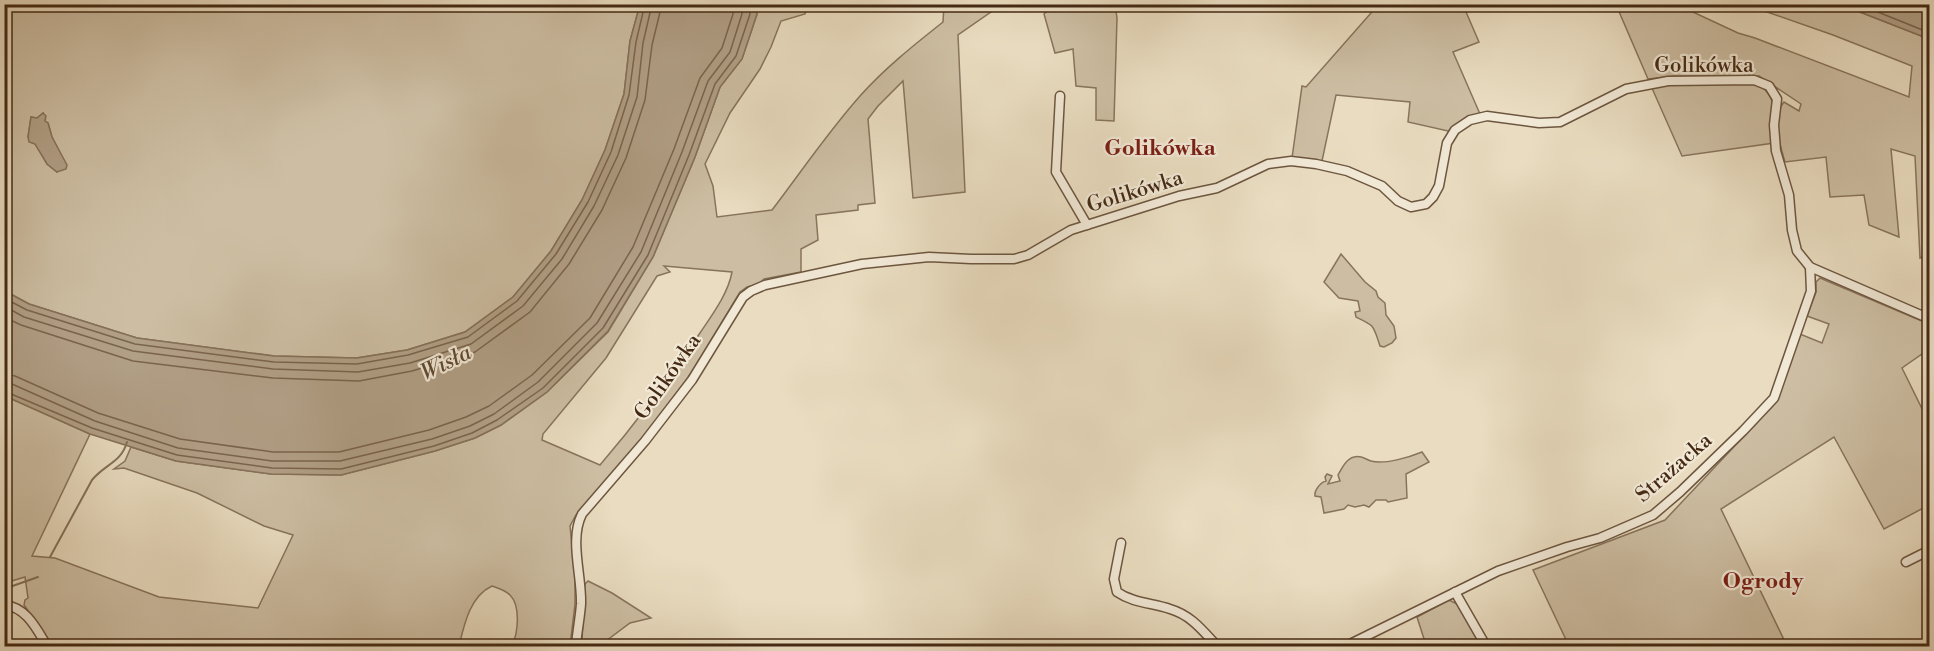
<svg xmlns="http://www.w3.org/2000/svg" width="1934" height="651" font-family="'Libre Bodoni',serif">
<style>
.green{fill:#cdbea3;stroke:#88745c;stroke-width:1.5;fill-rule:evenodd}
.water{fill:#b19f86;stroke:#857058;stroke-width:1.5}
.lines{fill:none;stroke-linecap:round;stroke-linejoin:round}
.shore{stroke:#7a644d;stroke-width:1.5}
.stream{stroke:#857058;stroke-width:2}
.street-casing{stroke:#6d563f;stroke-width:11}
.street{stroke:#f1e8d6;stroke-width:8}
.labels{text-anchor:middle;dominant-baseline:central;stroke-width:4.5;stroke-linejoin:round;paint-order:stroke}
.street-label{font-size:21px;fill:#442a14;stroke:#f1e8d6}
.neighbourhood-label{font-size:22px;font-weight:bold;fill:#7a1f14;stroke:#f1e8d6}
.water-label{font-size:22px;font-style:italic;fill:#5f4730;stroke:#f1e8d6}
</style>
<rect width="100%" height="100%" fill="#e9dcc0"/>
<filter id="stains"><feTurbulence type="fractalNoise" baseFrequency=".00333" numOctaves="4"/><feColorMatrix values="0 0 0 0 .2 0 0 0 0 .09 0 0 0 0 .02 0 0 0 .5 -.17"/></filter>
<radialGradient id="worn" r=".72"><stop offset=".6" stop-color="#630" stop-opacity="0"/><stop offset="1" stop-color="#630" stop-opacity=".3"/></radialGradient>
<g class="green">
<path d="M 4,5 L 640,5 L 630,41 L 624,94 L 605,150 L 582,200 L 551,251 L 513,297 L 465,332 L 407,350 L 356,358 L 274,356 L 137,338 L 29,304 L 5,291 ZM 43,113 L 45,121 L 48,123 L 52,137 L 66,165 L 57,172 L 47,164 L 39,148 L 28,137 L 31,117 L 37,118 Z"/>
<path d="M 754,5 L 808,5 L 805,14 L 781,21 L 771,47 L 760,69 L 730,113 L 705,164 L 713,186 L 717,217 L 772,210 C 801,172 828,132 860,96 C 885,68 914,45 943,22 L 944,5 L 1001,5 L 958,35 L 965,192 L 913,198 L 903,81 L 878,106 L 868,119 L 875,203 L 858,205 L 858,210 L 816,215 L 818,240 L 801,249 L 801,272 L 764,279 L 759,284 L 747,287 L 740,292 L 692,372 L 646,434 L 576,515 L 570,526 L 575,576 L 575,604 L 570,646 L 512,646 C 518,633 521,606 510,595 C 505,590 498,588 492,586 C 470,596 464,625 459,646 L 434,646 L 433,643 L 426,646 L 53,646 L 24,605 L 25,600 L 28,598 L 25,577 L 5,583 L 5,396 L 90,434 L 32,556 L 55,558 L 159,597 L 258,608 L 293,535 L 264,526 L 197,493 L 124,468 L 114,469 L 125,461 L 131,447 L 176,461 L 271,474 L 341,475 L 435,451 L 475,438 L 501,425 L 547,392 L 608,332 L 653,257 L 695,157 L 720,87 L 742,59 L 757,14 ZM 664,266 L 732,272 C 728,294 712,315 700,333 C 669,379 636,423 600,465 L 542,440 L 543,434 L 606,358 L 657,276 L 670,272 Z"/>
<path d="M 1054,5 L 1115,5 L 1117,18 L 1114,121 L 1096,120 L 1096,88 L 1076,86 L 1073,49 L 1055,53 L 1044,14 Z"/>
<path d="M 1378,5 L 1463,5 L 1479,42 L 1453,52 L 1480,114 L 1466,119 L 1448,131 L 1408,122 L 1410,102 L 1336,95 L 1322,161 L 1292,158 L 1302,86 L 1306,87 Z"/>
<path d="M 1606,5 L 1678,5 L 1738,33 L 1755,38 L 1909,97 L 1912,66 L 1833,35 L 1747,5 L 1842,5 L 1929,39 L 1929,254 L 1920,258 L 1915,156 L 1891,149 L 1899,237 L 1869,225 L 1864,195 L 1830,197 L 1826,157 L 1785,162 C 1780,145 1771,117 1784,102 L 1799,111 L 1801,104 L 1759,76 L 1674,76 L 1648,79 L 1617,7 L 1612,11 Z"/>
<path d="M 1749,83 C 1781,88 1773,118 1774,143 L 1682,156 L 1651,86 L 1668,84 Z"/>
<path d="M 1341,254 L 1365,282 L 1376,291 L 1378,297 L 1385,303 L 1386,315 L 1394,326 L 1396,338 L 1392,343 L 1384,347 L 1380,346 C 1373,325 1375,326 1356,317 L 1355,312 L 1360,311 L 1358,301 L 1339,298 L 1324,282 Z"/>
<path d="M 1820,278 L 1929,324 L 1929,349 L 1902,368 L 1929,423 L 1929,505 L 1884,529 L 1834,437 L 1721,509 L 1787,646 L 1569,646 L 1533,570 L 1665,520 L 1777,401 L 1800,334 L 1822,343 L 1829,324 L 1807,316 L 1816,292 L 1816,282 Z"/>
<path d="M 1422,452 L 1429,462 L 1406,474 L 1407,498 L 1388,502 L 1386,500 L 1376,500 L 1369,507 L 1364,505 L 1355,507 L 1348,505 L 1344,509 L 1324,513 L 1321,497 L 1315,496 C 1314,490 1321,482 1326,481 L 1325,477 L 1327,474 L 1332,476 L 1328,484 L 1340,481 L 1338,475 C 1342,468 1346,459 1354,457 C 1361,455 1365,459 1371,461 C 1384,465 1410,457 1422,452 Z"/>
<path d="M 588,581 L 612,593 L 651,618 L 630,623 L 606,641 L 603,646 L 579,646 L 582,640 L 585,584 Z"/>
<path d="M 1449,600 L 1459,605 L 1482,646 L 1416,646 L 1425,642 L 1417,617 Z"/>
</g>
<g class="water">
<path d="M 640,4 L 754,5 L 757,14 L 742,59 L 720,87 L 695,157 L 653,257 L 608,331 L 547,392 L 501,425 L 475,438 L 435,451 L 341,475 L 271,474 L 176,461 L 90,434 L 5,396 L 5,291 L 29,304 L 137,338 L 274,356 L 357,358 L 407,350 L 465,332 L 513,297 L 551,251 L 582,200 L 605,150 L 624,94 L 630,41 Z"/>
<path d="M 1842,5 L 1929,5 L 1929,39 Z"/>
<path d="M 43,113 L 46,116 L 45,121 L 48,123 L 52,137 L 67,165 L 66,169 L 57,172 L 47,164 L 35,144 L 29,142 L 28,137 L 31,117 L 37,118 Z"/>
</g>
<g class="lines">
<g class="shore">
<path d="M 1858,4 L 1930,33"/>
<path d="M 4,298 L 27,310 L 135,344 L 274,362 L 357,364 L 408,355 L 468,337 L 517,301 L 556,254 L 588,202 L 611,152 L 629,95 L 636,42 L 645,4"/>
<path d="M 4,306 L 24,317 L 133,351 L 273,369 L 358,372 L 410,363 L 471,344 L 523,306 L 562,259 L 594,206 L 618,155 L 637,97 L 643,43 L 652,4"/>
<path d="M 4,317 L 21,325 L 133,361 L 273,378 L 359,381 L 412,371 L 475,352 L 530,312 L 569,264 L 602,210 L 626,158 L 645,100 L 652,45 L 662,4"/>
<path d="M 4,374 L 15,376 L 98,413 L 180,439 L 273,452 L 339,452 L 429,430 L 466,417 L 489,406 L 532,375 L 590,318 L 633,247 L 674,149 L 700,78 L 722,48 L 733,14 L 732,4"/>
<path d="M 4,383 L 12,384 L 95,421 L 178,448 L 272,461 L 340,461 L 432,439 L 470,426 L 494,414 L 538,382 L 597,323 L 641,252 L 682,152 L 708,81 L 730,52 L 742,14 L 741,4"/>
<path d="M 4,391 L 92,428 L 177,455 L 272,468 L 341,469 L 434,446 L 472,433 L 497,420 L 543,388 L 603,328 L 648,255 L 689,155 L 715,84 L 736,56 L 750,14 L 749,4"/>
</g>
<g class="stream">
<path d="M 50,557 L 92,480 C 105,464 121,463 127,442"/>
<path d="M 4,589 L 38,577"/>
</g>
<g class="street-casing">
<g id="street">
<path d="M 1060,96 L 1056,172 L 1087,225"/>
<path d="M 1121,543 L 1114,579 L 1117,592 C 1133,603 1152,603 1170,609 C 1191,615 1203,631 1217,646"/>
<path d="M 1906,562 L 1930,550"/>
<path d="M 1455,592 L 1486,646"/>
<path d="M 4,605 C 27,607 37,630 47,646"/>
<path d="M 576,646 C 577,632 580,618 581,604 C 582,575 569,540 582,514 L 645,441 L 692,380 L 743,297 L 751,291 L 765,285 L 862,264 L 929,257 L 971,259 L 1014,259 L 1028,255 L 1071,230 L 1179,196 L 1217,188 L 1268,164 L 1291,161 L 1316,164 L 1347,171 L 1382,186 L 1398,201 L 1411,207 L 1426,204 L 1433,197 L 1439,186 L 1447,143 L 1455,130 L 1470,120 L 1487,116 L 1539,123 L 1560,122 L 1626,89 L 1668,81 L 1754,80 L 1769,86 L 1777,99 L 1774,125 L 1776,151 L 1789,195 L 1792,230 L 1797,251 L 1810,267 L 1930,319"/>
<path d="M 1346,646 L 1498,571 L 1567,547 L 1600,538 L 1653,515 L 1680,492 L 1743,431 L 1774,398 L 1811,291 L 1810,267"/>
</g>
</g>
<use href="#street" class="street"/>
</g>
<g class="labels">
<g class="street-label">
<text x="1704" y="66">Golikówka</text>
<text transform="translate(1135 192) rotate(-17)">Golikówka</text>
<text transform="translate(668 377) rotate(-55)">Golikówka</text>
<text transform="translate(1674 468) rotate(-41)">Strażacka</text>
</g>
<g class="neighbourhood-label">
<text x="1160" y="148">Golikówka</text>
<text x="1763" y="581">Ogrody</text>
</g>
<g class="water-label">
<text transform="translate(446 363) rotate(-26)">Wisła</text>
</g>
</g>
<rect width="1934" height="651" fill="none" stroke="#e9dcc0" stroke-width="24"/>
<rect x="6" y="6" width="1922" height="639" fill="none" stroke="#442a14" stroke-width="3"/>
<rect x="12" y="12" width="1910" height="627" fill="none" stroke="#442a14" stroke-width="1.5"/>
<rect width="100%" height="100%" filter="url(#stains)"/>
<rect width="100%" height="100%" fill="url(#worn)"/>
</svg>
